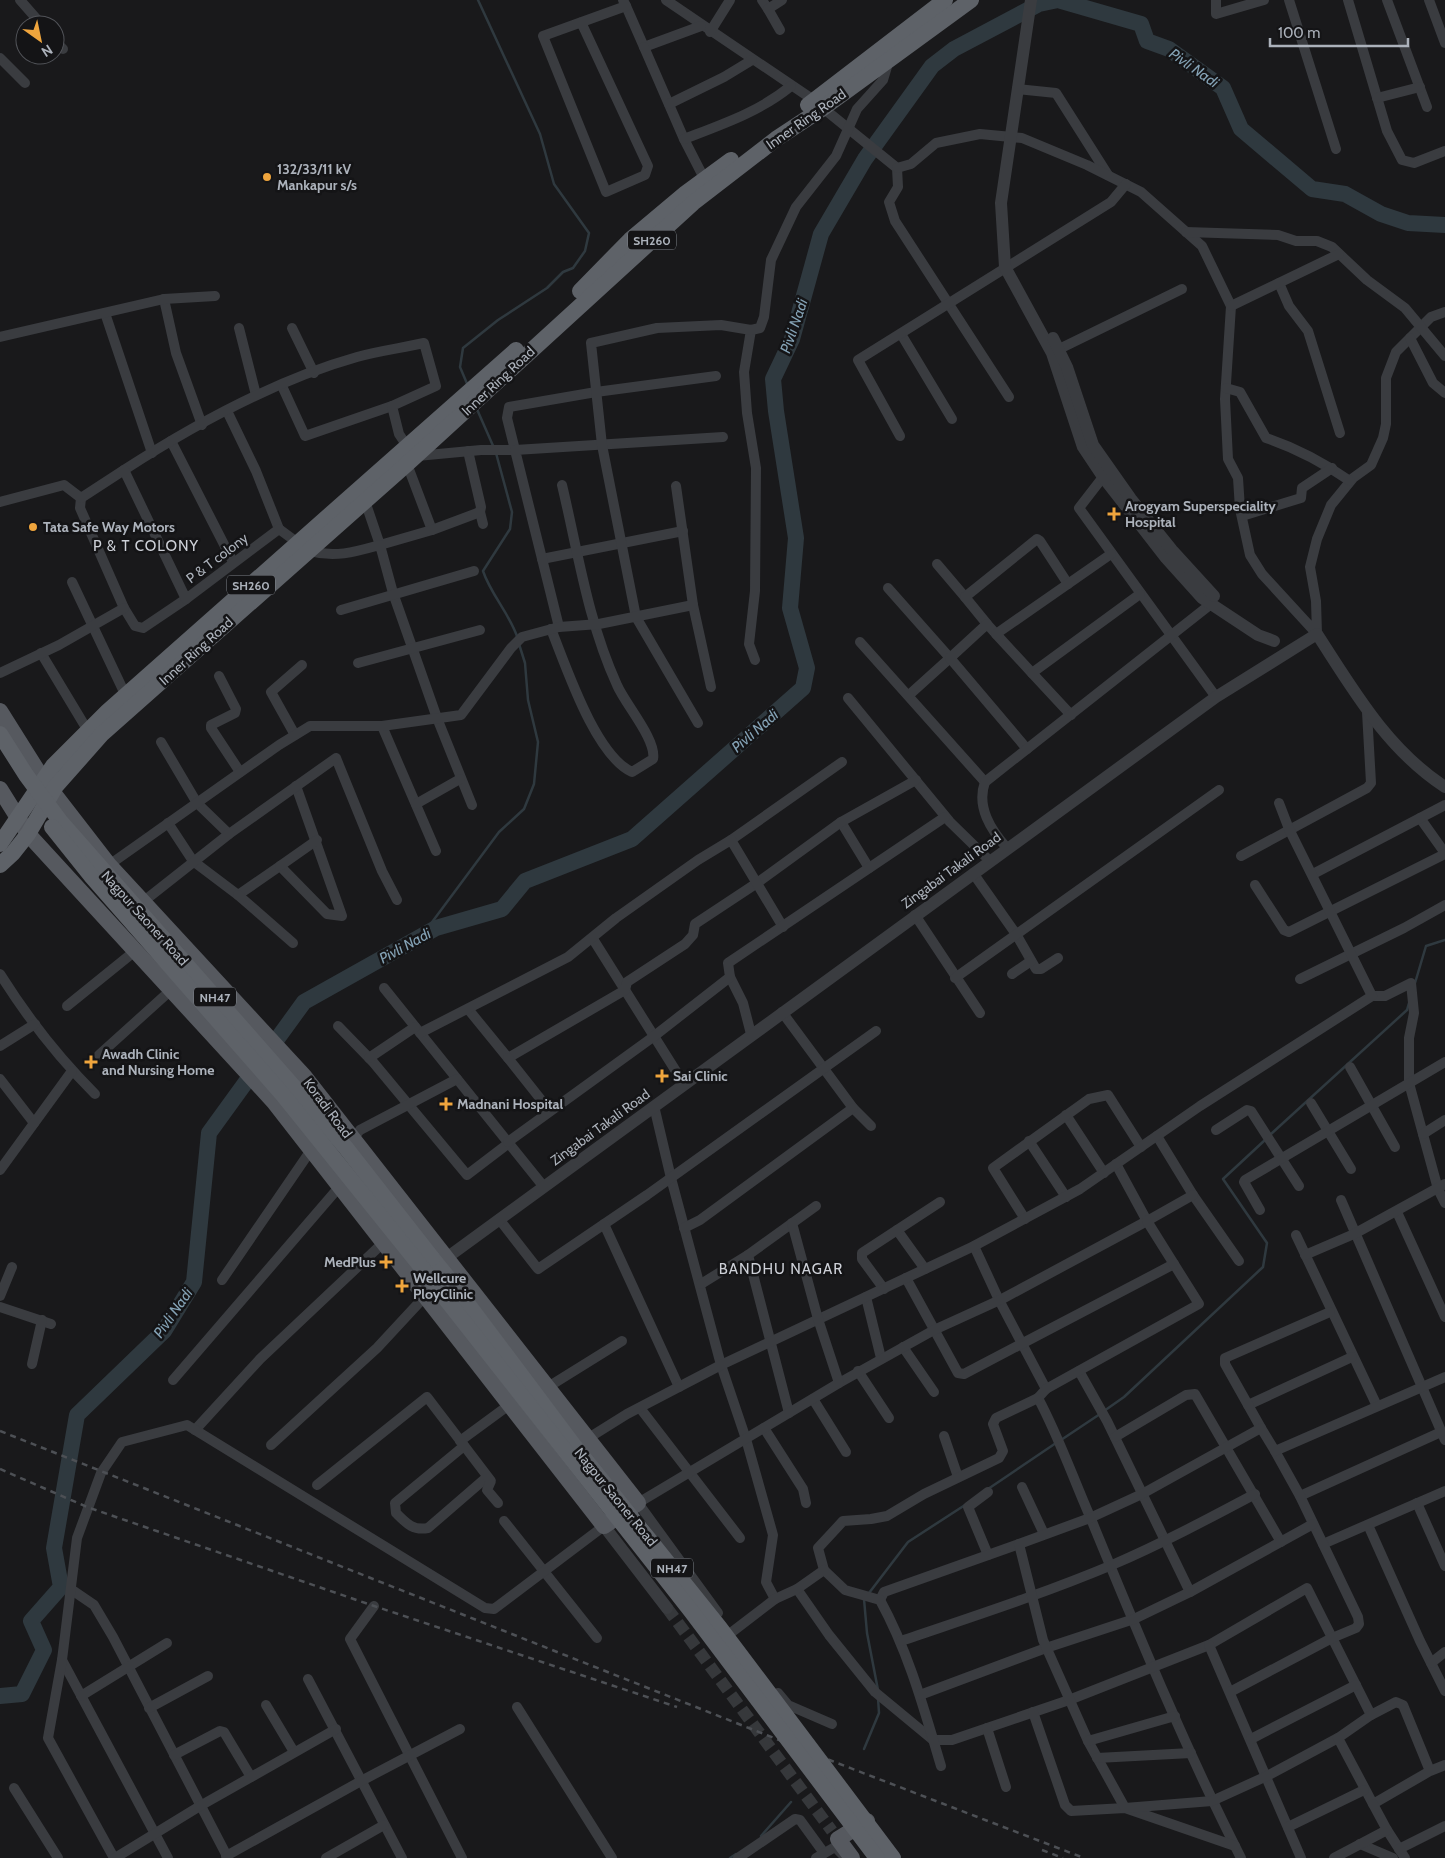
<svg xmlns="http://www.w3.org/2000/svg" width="1445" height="1858" font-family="Cabin,sans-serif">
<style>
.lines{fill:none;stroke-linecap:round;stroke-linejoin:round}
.stream{stroke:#2f393f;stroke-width:2.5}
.river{stroke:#2f393f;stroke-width:16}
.tertiary-tunnel{stroke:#36383b;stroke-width:12;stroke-dasharray:12 6;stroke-linecap:butt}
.minor{stroke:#3a3c40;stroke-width:10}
.tertiary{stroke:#3a3c40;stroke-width:12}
.primary{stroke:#56595f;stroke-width:16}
.trunk{stroke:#5e6268;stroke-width:16}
.rail{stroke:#4d5055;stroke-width:2.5;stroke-dasharray:6 5;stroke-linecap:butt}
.trunk-bridge{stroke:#5e6268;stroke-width:16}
.poi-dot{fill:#efa53d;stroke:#141416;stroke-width:2}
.labels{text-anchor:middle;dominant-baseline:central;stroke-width:5;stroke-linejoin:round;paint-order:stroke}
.shield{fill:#141416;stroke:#7e838a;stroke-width:1}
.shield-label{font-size:12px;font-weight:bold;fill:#acb2bb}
.street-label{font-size:14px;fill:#acb2bb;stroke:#141416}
.poi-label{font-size:14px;font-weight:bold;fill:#acb2bb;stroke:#141416;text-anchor:start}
.water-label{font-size:15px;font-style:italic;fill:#84a2b5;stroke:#141416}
.neighbourhood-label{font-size:15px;letter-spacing:1px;fill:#cdd0d7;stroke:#141416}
</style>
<rect width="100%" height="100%" fill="#19191b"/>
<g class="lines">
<g class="stream">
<path d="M 468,386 L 460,367 L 463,348 L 498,320 L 547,288 L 563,272 L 573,268 L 585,251 L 589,233 L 554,184 L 540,134 L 478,0"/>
<path d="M 476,407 L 494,448"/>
<path d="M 496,453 L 512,512 L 510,529 L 483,571 C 491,595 510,614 518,639"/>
<path d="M 421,937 L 499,832 L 524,809 L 534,784 L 538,742 L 528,700 L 525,663 L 519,644"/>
<path d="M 1415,983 L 1426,946 L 1445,940"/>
<path d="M 1271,1134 L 1407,1010 L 1409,1003"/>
<path d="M 1104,1411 L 1124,1397 L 1263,1267 L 1267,1243 L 1223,1179 L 1265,1140"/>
<path d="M 1061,1440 L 1100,1414"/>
<path d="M 988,1489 L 1056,1443"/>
<path d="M 869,1593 L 908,1542 L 965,1505"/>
<path d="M 864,1599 L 867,1633 L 878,1690"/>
<path d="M 864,1749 L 879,1713 L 878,1698"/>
<path d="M 761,1836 L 791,1802"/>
<path d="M 730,1858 L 736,1854"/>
</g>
<path class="river" d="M 0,1696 L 22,1694 L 44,1650 L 31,1621 L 61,1587 L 54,1548 L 77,1415 L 164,1331 L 194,1282 L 209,1133 L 304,1002 L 436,928 L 502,909 L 525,881 L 632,839 L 803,688 L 807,668 L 790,608 L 796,538 L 776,411 L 773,379 L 792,339 L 821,234 L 865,159 L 932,66 L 954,49 L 1039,4 L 1058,0 L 1141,24 L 1147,41 L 1169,49 L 1223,88 L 1241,129 L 1312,189 L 1345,194 L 1381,214 L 1408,223 L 1445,225"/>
<path class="tertiary-tunnel" d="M 667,1608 L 832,1831"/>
<g class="minor">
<path d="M 20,0 L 42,25"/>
<path d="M 666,0 L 815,101"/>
<path d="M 762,0 L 768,9"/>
<path d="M 1216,0 L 1216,14 L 1264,0"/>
<path d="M 1289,0 L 1336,149"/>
<path d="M 1348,0 L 1387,131 L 1402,160 L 1414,163 L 1445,151"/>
<path d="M 1387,0 L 1427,107"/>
<path d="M 1429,0 L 1445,43"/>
<path d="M 626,6 L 644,47 L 701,26"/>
<path d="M 581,22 L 648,166 L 645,175 L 606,192 L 543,36 L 626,6 L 623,0"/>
<path d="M 780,30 L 768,9 L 782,0"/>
<path d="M 710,32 L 730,0"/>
<path d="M 55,41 L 63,49"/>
<path d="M 644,47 L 684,139 L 707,184"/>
<path d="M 0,58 L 25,83"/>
<path d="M 1017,89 L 1056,93 L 1108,175"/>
<path d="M 1377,98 L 1420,87"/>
<path d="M 669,104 L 724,77 L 752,60"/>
<path d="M 823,108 L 897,168 L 898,187 L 889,202 L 895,221 L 1009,397"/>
<path d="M 684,139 C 723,124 759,112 791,86"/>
<path d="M 897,168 L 911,164 L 936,143 L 980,134 L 1022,138 L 1087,165 L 1141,192 L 1202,246 L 1231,306 L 1225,399 L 1228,459 L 1238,478 L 1240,509 L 1250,555 L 1262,574 L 1317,634 L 1316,601 L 1310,567 L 1317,539 L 1331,505 L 1353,478 L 1371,465 L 1383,438 L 1386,424 L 1386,378 L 1396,352 L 1431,317 L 1445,312"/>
<path d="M 1186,232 L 1278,235 L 1296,241 L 1317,241 L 1332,247 L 1367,280 L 1405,308 L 1445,356"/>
<path d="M 1279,283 L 1289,306 L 1308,331 L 1340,433"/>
<path d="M 164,299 L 176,353 L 202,425"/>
<path d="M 1231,306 L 1339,254"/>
<path d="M 105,313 L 152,453"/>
<path d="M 239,328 L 256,395"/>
<path d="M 292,328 L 314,373"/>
<path d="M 751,330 L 744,372 L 747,413 L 756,468 L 755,591 L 749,644 L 755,660"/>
<path d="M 901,334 L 952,419"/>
<path d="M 0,337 L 164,299 L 215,296"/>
<path d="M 1410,338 L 1433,383 L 1445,393"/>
<path d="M 1053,352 L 1182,289"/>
<path d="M 282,386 L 305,436 L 392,406"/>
<path d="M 1226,388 L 1240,392 L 1266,438 C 1296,448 1324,463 1350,481"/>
<path d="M 227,411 L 256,471 L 279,529"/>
<path d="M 900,436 L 858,360 L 1111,202 L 1126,184"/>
<path d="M 171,441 L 233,562"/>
<path d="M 468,451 L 481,507 L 480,512 L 483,524"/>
<path d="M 417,456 L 481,450 L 515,450 L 507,418 L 509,407 L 596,392 L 716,376"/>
<path d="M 407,464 L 432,530"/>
<path d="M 124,470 C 195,424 275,380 357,357 C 378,351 402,348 424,343 L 436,386 L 392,406 L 399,434 L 407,446"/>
<path d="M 1103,477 L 1079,508 L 1216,697"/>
<path d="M 81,498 L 80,508 L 124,608 L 135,626 L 143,628 L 186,599"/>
<path d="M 365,501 L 380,545 L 432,530 L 480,512"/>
<path d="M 0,502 L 64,485 L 81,498 L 124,470 L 186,599 L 279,529 L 298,543"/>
<path d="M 1242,516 L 1301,498 L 1302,488 L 1332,468"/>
<path d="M 309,551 C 335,558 355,552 380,545 L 393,593 L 437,718 L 472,805"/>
<path d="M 542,559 L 683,531"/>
<path d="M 937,564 L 965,597"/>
<path d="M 72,582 L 125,694"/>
<path d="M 888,588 L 950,658 L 909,695"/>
<path d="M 693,605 L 711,687"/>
<path d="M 341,610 L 474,571"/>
<path d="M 987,624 L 965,597 L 1037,539 L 1040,541 L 1068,584"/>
<path d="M 559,627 L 515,450 L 723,437"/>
<path d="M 551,629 C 566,666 595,755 632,772 L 653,759 C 657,740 625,704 617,685 C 588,622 578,552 562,485"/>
<path d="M 996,634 L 987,624 L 950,658 L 1027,749"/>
<path d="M 860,642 L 985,782"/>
<path d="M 41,653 L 88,731"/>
<path d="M 358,663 L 480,630"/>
<path d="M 0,673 L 59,645 L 124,608"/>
<path d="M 1032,673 L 996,634 L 1111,554"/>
<path d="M 219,676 L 236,709 L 235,713 L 211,725 L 211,728 L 240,772"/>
<path d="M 848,698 L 950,822 L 990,861"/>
<path d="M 1071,715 L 1032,673 L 1140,594"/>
<path d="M 698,723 L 636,617 L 602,445 L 591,343 L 657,328 L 721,325 L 751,330 L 760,328 L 764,317 L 771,260 L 796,207 L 836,156 L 857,109 L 883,80 L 889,60"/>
<path d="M 382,726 L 436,851"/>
<path d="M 295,735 L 271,692 L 302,665"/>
<path d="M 161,742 L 197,803 L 229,834"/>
<path d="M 416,804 L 460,779"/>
<path d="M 1420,818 L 1445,853"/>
<path d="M 841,822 L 869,868"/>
<path d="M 168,823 L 193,861 L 238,895 L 280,866 L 327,914 L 342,916 L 296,786"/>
<path d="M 731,840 L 842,762"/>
<path d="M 1007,848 C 991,830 976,807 985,782 L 1211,604"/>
<path d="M 1241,856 L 1367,788 L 1371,783 L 1367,712"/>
<path d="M 109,865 L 279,745 L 310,726 L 382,726 L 461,715 L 511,648 L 522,637 L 559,627 L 599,624 L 693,605 L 676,486"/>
<path d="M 280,866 L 317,840"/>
<path d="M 973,873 L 1016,934 L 1036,969 L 1041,969 L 1058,958"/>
<path d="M 1313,874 L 1445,805"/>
<path d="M 1255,885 L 1284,930 L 1289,932 L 1445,854"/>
<path d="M 238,895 L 293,943"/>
<path d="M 144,901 L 229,834 L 336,758 L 382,871 L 397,900"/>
<path d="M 915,915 L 980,1013"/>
<path d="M 593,939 L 684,1084"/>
<path d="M 0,974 C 27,1017 59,1058 95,1094"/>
<path d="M 1012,974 L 1031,961"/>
<path d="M 730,977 L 743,1003 L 751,1034"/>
<path d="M 955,978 L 1219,790"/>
<path d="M 1300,979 L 1404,928 L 1445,905"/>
<path d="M 384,988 L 544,1187"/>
<path d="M 1372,996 L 1385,996 L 1411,983 L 1414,1013 L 1409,1038 L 1409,1083 L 1438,1189 L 1445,1203"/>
<path d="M 67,1006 L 135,951"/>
<path d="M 468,1009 L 508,1058 L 625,990 L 627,982 L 685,944 L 693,935 L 695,924 L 757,883 L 841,822 L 916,780"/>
<path d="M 782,1012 L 853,1108 L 871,1126"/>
<path d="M 338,1026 L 373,1062 L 467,1175 L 509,1143"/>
<path d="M 420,1033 L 568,957 L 616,918 L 698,860 L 731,840 L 783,927"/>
<path d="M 0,1046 L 35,1024"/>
<path d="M 99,1055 L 171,990"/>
<path d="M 369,1058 L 415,1027"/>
<path d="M 508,1058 L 550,1111"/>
<path d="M 1350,1067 L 1395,1147"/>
<path d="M 0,1079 L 34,1123"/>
<path d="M 1311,1103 L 1351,1169"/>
<path d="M 654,1106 L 671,1178 L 721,1365 L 746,1439 L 773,1535 L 766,1582 L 775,1599"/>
<path d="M 1066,1115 L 1104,1173"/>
<path d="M 1216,1130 L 1247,1110 L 1251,1111 L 1299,1186"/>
<path d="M 1423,1134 L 1445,1120"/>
<path d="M 1157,1136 L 1193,1195 L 1239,1261"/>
<path d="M 352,1140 L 360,1130 L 457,1079"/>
<path d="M 1029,1141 L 1066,1197"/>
<path d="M 508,1142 L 653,1037 L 730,977 L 728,963 L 945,817"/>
<path d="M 0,1170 L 72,1071"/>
<path d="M 1341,1200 L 1445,1440"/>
<path d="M 1260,1210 L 1244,1182 L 1245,1180 L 1445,1062"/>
<path d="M 1397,1212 L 1445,1317"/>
<path d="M 499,1219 L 538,1269 L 647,1195 L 876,1031"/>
<path d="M 1025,1219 L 993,1168 L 1089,1099 L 1108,1095 L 1141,1147"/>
<path d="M 604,1224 L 679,1387"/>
<path d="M 684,1228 L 700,1220 L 853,1108"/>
<path d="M 897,1230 L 925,1269"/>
<path d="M 1296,1235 L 1377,1406"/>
<path d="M 974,1246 L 999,1300 L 1046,1389"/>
<path d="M 748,1255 L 789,1413"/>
<path d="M 1305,1255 L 1354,1234 L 1445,1184"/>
<path d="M 906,1278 L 958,1373 L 964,1374 L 1174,1264"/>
<path d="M 222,1280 L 311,1150"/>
<path d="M 701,1284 L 748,1255 L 816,1206"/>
<path d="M 884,1289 L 862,1259 L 862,1253 L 940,1202"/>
<path d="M 0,1296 L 12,1267"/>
<path d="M 866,1297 L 881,1358"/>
<path d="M 0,1307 L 51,1324"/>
<path d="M 903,1347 L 934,1392"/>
<path d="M 32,1364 L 42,1320"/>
<path d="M 858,1371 L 889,1418"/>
<path d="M 1079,1371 L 1107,1421 L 1190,1592"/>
<path d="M 173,1380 L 340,1186"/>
<path d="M 839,1383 L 934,1330 L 1002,1299 L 1147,1221 L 1116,1164"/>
<path d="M 548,1387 L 622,1341"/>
<path d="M 1038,1398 C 1059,1437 1073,1478 1091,1519 C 1138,1633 1185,1748 1241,1858"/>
<path d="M 813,1399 L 846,1452"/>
<path d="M 1248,1405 L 1352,1357"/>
<path d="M 640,1408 L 740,1538"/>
<path d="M 764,1428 L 803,1489 L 806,1503"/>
<path d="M 1261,1428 L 1225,1364 L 1225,1358 L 1330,1312"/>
<path d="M 195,1430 L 260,1359 L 384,1242"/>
<path d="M 944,1436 L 958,1477"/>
<path d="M 1115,1437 L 1186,1395 L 1195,1394 L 1281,1542"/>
<path d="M 587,1439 L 627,1414 L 721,1365 L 974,1246 L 1080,1189 L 1200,1106 L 1372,996 L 1289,829 L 1279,803"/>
<path d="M 460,1441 L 509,1405"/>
<path d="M 271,1445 L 377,1348 L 428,1293"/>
<path d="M 464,1446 L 395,1503 L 396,1513 C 406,1523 413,1531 428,1528 L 487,1477"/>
<path d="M 317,1485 L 427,1397 L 491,1481 L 487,1490 L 498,1503"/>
<path d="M 1022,1487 L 1044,1534"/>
<path d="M 1300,1496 L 1441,1432"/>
<path d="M 1417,1503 L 1445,1566"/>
<path d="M 504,1521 L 597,1638"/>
<path d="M 1368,1525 L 1420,1641 L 1445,1691"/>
<path d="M 1323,1544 L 1445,1491"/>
<path d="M 988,1555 L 968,1507 L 988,1492"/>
<path d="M 824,1570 L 818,1548 L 843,1521 L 871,1519 L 887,1516 L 924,1494 L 999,1458 L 1003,1451 L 993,1424 L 996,1418 L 1038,1398 L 1046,1389 L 1199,1304 L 1147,1221 L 1193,1195"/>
<path d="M 797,1589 L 829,1635 L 875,1692 L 933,1740 L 952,1740 L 1069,1700 L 1209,1645 L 1307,1588 L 1371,1715"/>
<path d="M 72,1590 L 94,1605 L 113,1637 L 228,1858"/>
<path d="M 880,1600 L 884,1592 L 1019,1544"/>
<path d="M 374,1606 L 350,1639 L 462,1858"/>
<path d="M 718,1613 L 638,1503 L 839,1383 L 818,1319 L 792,1223"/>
<path d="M 732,1632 L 775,1599 L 797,1589 L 824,1570 L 845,1590 L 880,1600 C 909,1653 924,1709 941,1766"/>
<path d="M 901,1641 C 971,1617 1043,1594 1112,1565 C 1161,1544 1208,1519 1255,1494"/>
<path d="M 1209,1645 L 1301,1858"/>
<path d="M 62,1660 L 168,1858"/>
<path d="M 1431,1663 L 1445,1652"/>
<path d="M 308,1679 L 402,1858"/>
<path d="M 1230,1692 L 1332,1638 L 1356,1628 L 1359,1624 L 1358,1617 L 1300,1496 L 1275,1451"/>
<path d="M 778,1693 L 788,1705 L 832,1724"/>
<path d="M 920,1695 L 1046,1648 L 1134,1619 L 1190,1592 L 1313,1524"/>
<path d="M 81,1696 L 167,1643"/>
<path d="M 266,1705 L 294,1752"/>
<path d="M 517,1707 L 612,1858"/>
<path d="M 149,1708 L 208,1676"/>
<path d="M 1033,1712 L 1065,1805 L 1071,1811 L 1125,1808 L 1235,1846"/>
<path d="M 987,1728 L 1006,1787"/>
<path d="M 1338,1738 L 1267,1776 L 1212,1801 L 1125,1808 L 1088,1741 L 1043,1640 L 1019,1544 L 1090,1518 L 1142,1494 L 1261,1428 L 1275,1451 L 1445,1377"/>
<path d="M 1251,1739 L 1356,1685"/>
<path d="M 1088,1741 L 1175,1716"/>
<path d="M 174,1755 L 220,1731 L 224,1732 L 251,1777"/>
<path d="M 1097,1758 L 1191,1753"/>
<path d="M 1430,1771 L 1403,1705 L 1396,1702 L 1371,1715 L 1338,1738 L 1373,1804 L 1430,1771 L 1445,1765"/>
<path d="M 14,1788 L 58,1858"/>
<path d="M 1288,1827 L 1364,1790"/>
<path d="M 1387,1830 L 1405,1858"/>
<path d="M 1360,1844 L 1393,1858"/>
<path d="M 1399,1849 L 1445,1826"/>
<path d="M 226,1856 L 363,1780 L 460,1729"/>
<path d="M 114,1858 L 48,1738 L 62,1660 L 77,1538 L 101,1473 L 122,1442 L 187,1425 L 485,1608 L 494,1609 L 604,1526"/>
<path d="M 115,1858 L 200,1806 L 336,1729"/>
<path d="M 326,1858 L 384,1825"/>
<path d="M 738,1858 L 795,1819 L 800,1820 L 824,1853"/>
<path d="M 816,1858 L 835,1847 L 843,1855"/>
<path d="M 1334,1858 L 1387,1830 L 1373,1804"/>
</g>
<g class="tertiary">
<path d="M 1031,0 L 1001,203 L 1005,267 L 1052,353 L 1083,447 L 1103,477 L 1166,558 L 1202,598 L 1258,635 L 1274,641"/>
<path d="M 1053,338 L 1067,367 L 1093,445 L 1131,499 L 1172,550 L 1214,596"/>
<path d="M 441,1262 L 1216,697 L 1317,634 C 1354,691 1387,749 1445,787"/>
<path d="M 604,1526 L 667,1608"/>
</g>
<g class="primary">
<path d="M 0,711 L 44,781 L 109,865 L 304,1076 L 638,1503 L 604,1526 L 274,1102 L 28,834 L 0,789"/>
<path d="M 852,1858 L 838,1839 L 867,1821"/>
</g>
<g class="trunk">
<path d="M 808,105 L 945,0"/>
<path d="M 580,291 L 630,240 L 686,193 L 731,160"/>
<path d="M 0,844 L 53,766 L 108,711 L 516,350"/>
<path d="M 0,865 L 13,853 L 28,834 L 56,786 L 102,734 L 407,464 L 693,203 L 776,139 L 823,108 L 971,0"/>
<path d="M 432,1258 L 449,1279"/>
<path d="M 423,1269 L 438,1289"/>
</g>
<g class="rail">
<path d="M 0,1431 L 832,1761 L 1084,1858"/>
<path d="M 0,1469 L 87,1507 L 374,1606 L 677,1707"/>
<path d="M 1042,1850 L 1063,1858"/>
</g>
<g class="trunk-bridge">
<path d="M 0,734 L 26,775 L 60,821 L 293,1086 L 346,1148 L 432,1258"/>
<path d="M 52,827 L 92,877 L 283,1095 L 423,1269"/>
<path d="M 449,1279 L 575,1447 L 720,1628 L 893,1858"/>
<path d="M 438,1289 L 691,1611 L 877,1858"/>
</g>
</g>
<g class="poi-dot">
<circle cx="267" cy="177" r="5"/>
<path d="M1111.5 506.5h5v5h5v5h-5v5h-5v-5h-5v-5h5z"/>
<circle cx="33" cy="527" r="5"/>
<path d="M88.5 1054.5h5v5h5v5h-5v5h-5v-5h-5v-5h5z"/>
<path d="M659.5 1068.5h5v5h5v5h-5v5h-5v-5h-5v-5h5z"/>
<path d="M443.5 1096.5h5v5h5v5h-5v5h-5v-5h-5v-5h5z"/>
<path d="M383.5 1254.5h5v5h5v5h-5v5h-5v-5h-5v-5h5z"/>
<path d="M399.5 1278.5h5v5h5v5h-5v5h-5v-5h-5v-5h5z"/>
</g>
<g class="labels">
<g class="shield">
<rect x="628" y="230.5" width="48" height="19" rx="4"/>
<rect x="227" y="575.5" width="48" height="19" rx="4"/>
<rect x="194" y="987.5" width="42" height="19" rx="4"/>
<rect x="651" y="1558.5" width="42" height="19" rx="4"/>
</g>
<g class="shield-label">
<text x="652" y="240">SH260</text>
<text x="251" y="585">SH260</text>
<text x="215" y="997">NH47</text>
<text x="672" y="1568">NH47</text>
</g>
<g class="street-label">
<text transform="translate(806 119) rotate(-35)">Inner Ring Road</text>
<text transform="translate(498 381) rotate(-43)">Inner Ring Road</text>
<text transform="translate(217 558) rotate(-37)">P &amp; T colony</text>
<text transform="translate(196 651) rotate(-42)">Inner Ring Road</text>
<text transform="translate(951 870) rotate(-36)">Zingabai Takali Road</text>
<text transform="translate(145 918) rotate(48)">Nagpur Saoner Road</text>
<text transform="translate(328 1108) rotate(53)">Koradi Road</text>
<text transform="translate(600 1127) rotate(-36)">Zingabai Takali Road</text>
<text transform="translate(616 1497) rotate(51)">Nagpur Saoner Road</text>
</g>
<g class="poi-label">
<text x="277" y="169">132/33/11 kV<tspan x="277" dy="16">Mankapur s/s</tspan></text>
<text x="1125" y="506">Arogyam Superspeciality<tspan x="1125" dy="16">Hospital</tspan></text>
<text x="43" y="527">Tata Safe Way Motors</text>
<text x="102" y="1054">Awadh Clinic<tspan x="102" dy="16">and Nursing Home</tspan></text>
<text x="673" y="1076">Sai Clinic</text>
<text x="457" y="1104">Madnani Hospital</text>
<text x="376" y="1262" text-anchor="end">MedPlus</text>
<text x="413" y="1278">Wellcure<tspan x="413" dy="16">PloyClinic</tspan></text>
</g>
<g class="water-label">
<text transform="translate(1194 68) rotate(35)">Pivli Nadi</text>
<text transform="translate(794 326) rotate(-71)">Pivli Nadi</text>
<text transform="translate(755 731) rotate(-41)">Pivli Nadi</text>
<text transform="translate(405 946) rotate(-29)">Pivli Nadi</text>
<text transform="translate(173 1313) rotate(-55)">Pivli Nadi</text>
</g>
<g class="neighbourhood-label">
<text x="146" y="546">P &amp; T COLONY</text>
<text x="781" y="1269">BANDHU NAGAR</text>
</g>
</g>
<g transform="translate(40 40) rotate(147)"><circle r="24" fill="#141416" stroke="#515358"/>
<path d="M0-4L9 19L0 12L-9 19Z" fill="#efa53d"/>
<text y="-8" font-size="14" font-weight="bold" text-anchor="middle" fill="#acb2bb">N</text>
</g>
<path d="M1270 38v8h138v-8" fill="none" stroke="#acb2bb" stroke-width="2.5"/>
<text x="1278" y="38" font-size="15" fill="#acb2bb" stroke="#141416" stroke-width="4" paint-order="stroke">100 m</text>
</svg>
